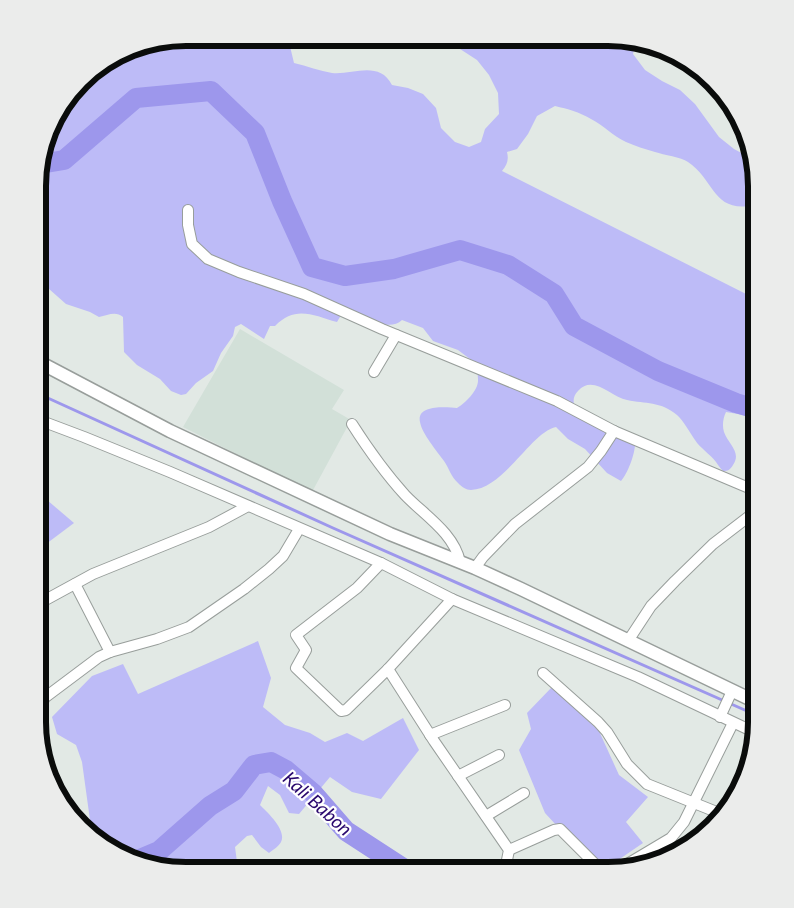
<svg xmlns="http://www.w3.org/2000/svg" width="794" height="908" font-family="Lato,sans-serif">
<style>
.built{fill:#d2e0d8}
.green{fill:#bdbbf7}
.lines{fill:none;stroke-linecap:round;stroke-linejoin:round}
.stream{stroke:#9d97ec;stroke-width:3}
.river{stroke:#9d97ec;stroke-width:20}
.minor-casing{stroke:#989e9b;stroke-width:12}
.tertiary-casing{stroke:#989e9b;stroke-width:15}
.minor{stroke:#fff;stroke-width:10}
.tertiary{stroke:#fff;stroke-width:12}
.labels{text-anchor:middle;dominant-baseline:central;stroke-width:4.5;stroke-linejoin:round;paint-order:stroke}
.water-label{font-size:19px;font-style:italic;fill:#2a086e;stroke:#fff}
.rim{fill:none;stroke:#0a0c0b;stroke-width:6}
</style>
<rect width="100%" height="100%" fill="#e2e9e5"/>
<path class="built" d="M 240,329 L 344,390 L 332,409 L 351,420 L 312,492 L 183,427 Z"/>
<g class="green">
<path d="M 187,38 L 288,38 L 294,63 C 307,66 320,71 332,73 C 353,75 379,60 392,85 L 408,88 L 423,94 L 436,108 L 441,128 L 455,142 L 469,147 L 481,142 L 485,129 L 499,114 L 498,93 L 489,75 L 477,60 L 443,38 L 627,39 L 636,42 L 633,54 L 645,70 L 662,81 L 680,90 L 695,104 L 719,137 L 734,149 L 749,157 L 756,186 L 756,205 C 712,214 716,181 688,162 C 681,157 664,155 655,152 C 645,149 635,146 626,142 C 613,136 603,125 591,119 C 579,112 568,109 555,106 L 537,116 L 528,134 L 517,149 L 507,152 C 509,160 507,165 502,171 L 756,299 L 756,417 L 726,412 C 723,418 722,426 724,432 C 728,444 742,452 733,465 C 730,470 728,471 723,471 C 720,468 718,465 716,462 C 710,454 700,448 695,440 C 690,433 683,420 677,415 C 660,401 646,404 627,400 C 611,397 593,374 578,391 C 574,395 573,399 574,405 L 635,441 C 636,452 628,473 621,481 L 607,473 L 585,449 L 568,439 L 556,427 C 531,432 504,489 471,490 C 466,490 462,487 458,483 C 451,477 449,468 444,461 C 437,451 422,434 420,422 C 416,404 447,407 457,408 C 465,403 479,390 478,379 C 478,373 476,367 474,362 L 458,350 L 433,341 L 423,328 L 402,320 C 389,333 359,316 344,310 L 337,322 C 313,315 295,305 275,326 L 270,326 L 264,339 L 241,324 L 235,327 L 233,336 L 221,353 L 213,371 L 196,383 L 186,394 L 181,395 L 171,391 L 160,379 L 137,365 L 124,352 L 123,317 C 116,311 108,315 99,317 L 90,312 L 66,304 L 40,281 L 40,158 L 57,112 L 88,74 L 138,46 Z"/>
<path d="M 47,500 L 74,523 L 38,550 L 39,502 Z"/>
<path d="M 258,641 L 271,678 L 263,707 L 285,725 L 310,733 L 325,742 L 347,733 L 363,741 L 403,718 L 419,750 L 381,799 L 352,792 L 330,777 L 299,814 L 289,813 L 280,795 L 268,786 L 260,805 C 267,812 287,830 281,842 C 279,846 273,850 269,853 L 261,847 L 252,835 L 247,836 L 235,847 L 237,862 L 249,870 L 177,870 L 112,850 L 94,833 L 90,820 L 82,762 L 76,745 L 57,734 L 52,717 L 92,676 L 123,664 L 138,694 Z"/>
<path d="M 552,687 L 599,731 L 619,775 L 648,797 L 626,822 L 643,843 L 605,869 L 570,840 L 545,813 L 519,750 L 531,729 L 527,713 Z"/>
</g>
<g class="lines">
<path class="stream" d="M 39,394 L 333,528 L 756,715"/>
<g class="river">
<path d="M 40,164 L 64,160 L 136,98 L 211,91 L 255,133 L 282,201 L 312,267 L 345,276 L 394,269 L 460,250 L 508,265 L 554,294 L 574,326 L 658,371 L 736,403 L 756,409"/>
<path d="M 140,859 L 159,851 L 210,806 L 234,791 L 254,765 L 271,762 L 286,770 L 313,793 L 346,831 L 406,870"/>
</g>
<g class="minor-casing">
<g id="minor">
<path d="M 188,210 L 188,225 L 192,244 L 208,259 L 239,272 L 304,294 L 382,329 L 557,401 L 614,431 L 756,491"/>
<path d="M 374,372 L 396,335"/>
<path d="M 39,420 L 84,437 L 170,472 L 381,563 L 452,599 L 638,677 L 756,733"/>
<path d="M 352,424 C 368,449 385,473 405,495 C 424,515 454,533 460,562"/>
<path d="M 381,563 L 357,588 L 296,635 L 306,650 L 296,668 L 341,711 L 346,710 L 388,669 L 452,599"/>
<path d="M 475,568 L 483,557 L 515,524 L 588,467 L 601,451 L 614,431"/>
<path d="M 75,584 L 110,652"/>
<path d="M 38,604 L 93,574 L 209,527 L 248,506"/>
<path d="M 628,641 L 651,606 L 675,581 L 713,544 L 756,511"/>
<path d="M 388,669 L 434,741 L 509,850 L 505,870"/>
<path d="M 543,673 L 598,722 L 607,732 L 627,764 L 647,784 L 719,813"/>
<path d="M 38,700 L 47,696 L 99,657 L 110,652 L 157,639 L 189,627 L 244,589 L 269,569 L 283,556 L 299,529"/>
<path d="M 720,717 L 732,691"/>
<path d="M 430,735 L 505,705"/>
<path d="M 43,742 L 40,716 L 44,698"/>
<path d="M 458,776 L 499,755"/>
<path d="M 486,816 L 524,793"/>
<path d="M 509,850 L 554,830 L 560,829 L 601,870"/>
<path d="M 619,869 L 671,838 L 684,822 L 733,723"/>
</g>
</g>
<g class="tertiary-casing">
<path id="tertiary" d="M 39,362 L 170,431 L 390,534 L 475,568 L 521,589 L 756,702"/>
</g>
<use href="#minor" class="minor"/>
<use href="#tertiary" class="tertiary"/>
</g>
<g class="labels">
<g class="water-label">
<text transform="translate(318 803) rotate(42)">Kali Babon</text>
</g>
</g>
<path d="M0 0H794V908H0ZM186 46H608A140 140 0 0 1 748 186V722A140 140 0 0 1 608 862H186A140 140 0 0 1 46 722V186A140 140 0 0 1 186 46Z" fill="#ebeceb" fill-rule="evenodd"/>
<path class="rim" d="M186 46H608A140 140 0 0 1 748 186V722A140 140 0 0 1 608 862H186A140 140 0 0 1 46 722V186A140 140 0 0 1 186 46Z"/>
</svg>
